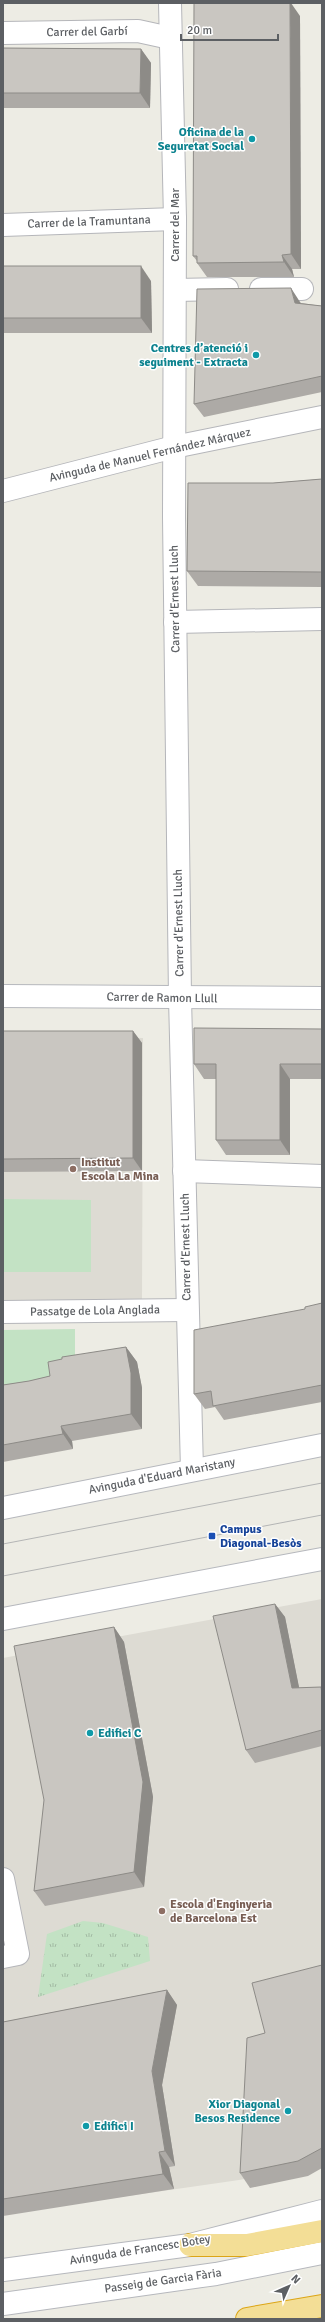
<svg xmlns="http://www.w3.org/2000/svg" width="325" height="2322" font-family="Signika,sans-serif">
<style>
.education{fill:#dddbd3}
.grass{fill:url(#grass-tufts)}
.garden{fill:#c3e2c4}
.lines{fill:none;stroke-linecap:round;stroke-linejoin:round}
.street-casing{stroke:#b5b6ba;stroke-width:24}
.secondary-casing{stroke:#b6b8bd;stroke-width:24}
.highway-casing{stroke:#dca516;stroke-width:24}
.street{stroke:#fff;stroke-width:22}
.secondary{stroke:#fff;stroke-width:22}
.highway{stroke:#f3de96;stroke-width:22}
.tram{stroke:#b4b5b5;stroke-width:1}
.wall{fill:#adaaa6}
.shaded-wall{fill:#8d8b87}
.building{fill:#c9c6c1;stroke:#8d8b87}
.culture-dot{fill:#0f9aa8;stroke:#fff;stroke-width:1.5}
.education-dot{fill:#8d6e63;stroke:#fff;stroke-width:1.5}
.transit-dot{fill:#1a4fb4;stroke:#fff;stroke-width:1.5}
.labels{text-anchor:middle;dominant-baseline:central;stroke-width:3;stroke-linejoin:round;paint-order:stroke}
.street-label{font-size:12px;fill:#5c5f63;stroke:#fff}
.culture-label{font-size:12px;font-weight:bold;fill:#0d838f;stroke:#fff;text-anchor:end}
.education-label{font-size:12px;font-weight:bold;fill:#785e54;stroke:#fff;text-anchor:start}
.transit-label{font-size:12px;font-weight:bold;fill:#164399;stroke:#fff;text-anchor:start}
</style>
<defs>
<pattern id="grass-tufts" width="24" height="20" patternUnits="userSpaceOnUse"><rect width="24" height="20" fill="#c3e2c4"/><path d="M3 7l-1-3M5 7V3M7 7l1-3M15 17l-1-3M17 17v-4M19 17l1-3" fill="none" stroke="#a2baa3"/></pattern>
</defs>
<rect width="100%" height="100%" fill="#edece4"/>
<g class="education">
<path d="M 3,1036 L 143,1038 L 142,1301 L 3,1300 Z"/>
<path d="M 322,1599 L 322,2164 L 239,2180 L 3,2214 L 3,1658 Z"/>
</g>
<path class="grass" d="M 83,1921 L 103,1923 L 148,1937 L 150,1961 L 38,1997 L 47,1934 Z"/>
<g class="garden">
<path d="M 3,1199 L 91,1200 L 91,1272 L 3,1272 Z"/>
<path d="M 75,1329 L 75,1360 L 57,1383 L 3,1392 L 3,1330 Z"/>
</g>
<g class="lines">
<g class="street-casing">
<g id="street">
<path d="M 170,3 L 175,219 L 174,517 L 180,998 L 192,1470"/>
<path d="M 3,33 L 138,31 L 170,38"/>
<path d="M 3,225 L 175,219"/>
<path d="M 261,289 L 302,289"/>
<path d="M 175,290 L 227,289"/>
<path d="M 3,491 L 174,447 L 322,417"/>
<path d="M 175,622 L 322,619"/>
<path d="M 184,1171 L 322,1176"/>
<path d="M 3,1312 L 187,1310"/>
<path d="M 3,1879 L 18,1954 L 3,1957"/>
</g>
</g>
<g class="secondary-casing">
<g id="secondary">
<path d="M 3,996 L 322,998"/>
<path d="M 3,1508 L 322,1445"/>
<path d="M 3,1619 L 322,1559"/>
<path d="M 3,2270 L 190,2245 L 322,2211"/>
<path d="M 3,2304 L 216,2274 L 322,2253"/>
</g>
</g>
<g class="highway-casing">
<g id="highway">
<path d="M 190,2245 L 247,2245 L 322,2231"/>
<path d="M 247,2319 L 322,2306"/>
</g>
</g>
<use href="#street" class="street"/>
<use href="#secondary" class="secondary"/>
<use href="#highway" class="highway"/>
<g class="tram">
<path d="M 3,1544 L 322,1483"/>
<path d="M 3,1576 L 322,1515"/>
</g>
</g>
<g class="wall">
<path d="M 300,16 L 301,269 L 292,269 L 294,277 L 207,277 L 197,263 L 197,261 L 193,256 Z"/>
<path d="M 3,48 L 141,49 L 151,63 L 150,108 L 3,108 Z"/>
<path d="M 3,266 L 151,281 L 152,333 L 3,333 Z"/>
<path d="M 300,302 L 301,303 L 322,306 L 322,392 L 204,417 L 194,404 Z"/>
<path d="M 322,479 L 322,587 L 198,586 L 187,571 L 273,483 Z"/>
<path d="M 322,1029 L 322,1079 L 290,1079 L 290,1155 L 226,1155 L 216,1140 L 216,1079 L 204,1079 L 194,1064 Z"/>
<path d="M 3,1031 L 133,1031 L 142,1043 L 142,1171 L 3,1172 Z"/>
<path d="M 322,1303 L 322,1402 L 224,1420 L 215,1407 L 205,1409 L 194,1394 L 305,1309 Z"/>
<path d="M 126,1347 L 137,1362 L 142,1388 L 142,1429 L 72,1441 L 73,1449 L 3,1462 L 3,1385 L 29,1381 L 50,1376 L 62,1359 Z"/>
<path d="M 275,1604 L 285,1617 L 299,1688 L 321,1687 L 322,1689 L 322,1746 L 255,1763 L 246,1750 Z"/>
<path d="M 114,1627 L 124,1642 L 153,1797 L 144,1887 L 45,1906 L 34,1891 Z"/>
<path d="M 322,1965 L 322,2168 L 308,2176 L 250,2188 L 240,2173 L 265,2033 Z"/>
<path d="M 167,1990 L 177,2005 L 162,2085 L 175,2166 L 169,2167 L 174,2189 L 3,2216 L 3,2022 Z"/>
</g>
<g class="shaded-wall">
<path d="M 290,3 L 291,3 L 300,16 L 301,269 L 291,254 Z"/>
<path d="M 141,49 L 151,63 L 150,108 L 140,93 Z"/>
<path d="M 282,255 L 292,269 L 294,277 L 284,262 Z"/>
<path d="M 141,266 L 151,281 L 152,333 L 141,318 Z"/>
<path d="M 291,288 L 300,302 L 304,316 L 295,303 Z"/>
<path d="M 133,1031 L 142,1043 L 142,1171 L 133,1158 Z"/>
<path d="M 280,1064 L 290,1079 L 290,1155 L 280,1140 Z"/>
<path d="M 126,1347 L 137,1362 L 142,1388 L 142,1429 L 131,1414 Z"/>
<path d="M 61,1426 L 72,1441 L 73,1449 L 63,1434 Z"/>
<path d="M 275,1604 L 285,1617 L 302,1702 L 292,1688 Z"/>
<path d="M 114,1627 L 124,1642 L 153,1797 L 144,1887 L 134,1872 Z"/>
<path d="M 167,1990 L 177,2005 L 162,2085 L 175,2166 L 165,2151 L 152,2071 Z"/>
<path d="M 159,2152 L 169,2167 L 174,2189 L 163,2174 Z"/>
</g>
<g class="building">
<path d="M 194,3 L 290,3 L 291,254 L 282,255 L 284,262 L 197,263 L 197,256 L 193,256 Z"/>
<path d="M 3,48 L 141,49 L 140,93 L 3,93 Z"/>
<rect x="3" y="266" width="138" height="52"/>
<path d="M 291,288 L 295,303 L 322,306 L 322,376 L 194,404 L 197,289 Z"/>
<path d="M 322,479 L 322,572 L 187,571 L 188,483 L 273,483 Z"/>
<path d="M 194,1028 L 322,1029 L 322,1064 L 280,1064 L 280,1140 L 216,1140 L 216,1064 L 194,1064 Z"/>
<path d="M 3,1031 L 133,1031 L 133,1158 L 3,1159 Z"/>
<path d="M 322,1303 L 322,1385 L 213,1406 L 211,1391 L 194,1394 L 194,1330 L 305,1309 L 305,1307 Z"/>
<path d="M 126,1347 L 131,1373 L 131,1414 L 61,1426 L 63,1434 L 3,1445 L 3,1385 L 29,1381 L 50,1376 L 48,1362 L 62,1359 L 62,1357 Z"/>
<path d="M 275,1604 L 292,1688 L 321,1687 L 322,1694 L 322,1730 L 246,1750 L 213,1616 Z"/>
<path d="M 114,1627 L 143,1782 L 134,1872 L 34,1891 L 44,1800 L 14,1646 Z"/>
<path d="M 322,1965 L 322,2148 L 298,2161 L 240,2173 L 247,2038 L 265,2033 L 252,1983 Z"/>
<path d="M 167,1990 L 152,2071 L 165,2151 L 159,2152 L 163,2174 L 3,2199 L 3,2022 Z"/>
</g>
<g class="culture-dot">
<circle cx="252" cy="139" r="4"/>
<circle cx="256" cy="355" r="4"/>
<circle cx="90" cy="1733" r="4"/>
<circle cx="288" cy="2111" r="4"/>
<circle cx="86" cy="2126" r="4"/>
</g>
<g class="education-dot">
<circle cx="73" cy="1169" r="4"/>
<circle cx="162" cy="1911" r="4"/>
</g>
<rect class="transit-dot" x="208" y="1532" width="8" height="8" rx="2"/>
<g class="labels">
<g class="street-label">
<text transform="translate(87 32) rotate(-1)">Carrer del Garbí</text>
<text transform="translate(89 222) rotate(-2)">Carrer de la Tramuntana</text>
<text transform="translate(175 225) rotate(-90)">Carrer del Mar</text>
<text transform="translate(150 455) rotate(-13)">Avinguda de Manuel Fernández Márquez</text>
<text transform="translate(175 599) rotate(-91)">Carrer d'Ernest Lluch</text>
<text transform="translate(179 923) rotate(-91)">Carrer d'Ernest Lluch</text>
<text transform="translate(162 998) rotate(1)">Carrer de Ramon Llull</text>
<text transform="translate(186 1247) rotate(-91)">Carrer d'Ernest Lluch</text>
<text transform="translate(95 1311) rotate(-1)">Passatge de Lola Anglada</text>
<text transform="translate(162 1476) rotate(-11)">Avinguda d'Eduard Maristany</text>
<text transform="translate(140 2250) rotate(-9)">Avinguda de Francesc Botey</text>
<text transform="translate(163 2281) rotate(-8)">Passeig de Garcia Fària</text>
</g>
<g class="culture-label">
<text x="244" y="132">Oficina de la<tspan x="244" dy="14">Seguretat Social</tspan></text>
<text x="248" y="348">Centres d’atenció i<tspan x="248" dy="14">seguiment - Extracta</tspan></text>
<text x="98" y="1733" text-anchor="start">Edifici C</text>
<text x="280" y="2104">Xior Diagonal<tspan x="280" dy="14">Besos Residence</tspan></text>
<text x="94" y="2126" text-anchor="start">Edifici I</text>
</g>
<g class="education-label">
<text x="81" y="1162">Institut<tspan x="81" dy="14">Escola La Mina</tspan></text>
<text x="170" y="1904">Escola d'Enginyeria<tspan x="170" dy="14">de Barcelona Est</tspan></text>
</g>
<g class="transit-label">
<text x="220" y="1529">Campus<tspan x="220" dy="14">Diagonal-Besòs</tspan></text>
</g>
</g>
<rect width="325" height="2322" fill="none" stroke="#5c5f63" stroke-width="8"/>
<g transform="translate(289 2286) rotate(45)" stroke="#ffffff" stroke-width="3" paint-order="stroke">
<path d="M0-3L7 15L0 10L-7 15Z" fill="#5c5f63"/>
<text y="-6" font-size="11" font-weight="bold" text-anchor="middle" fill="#5c5f63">N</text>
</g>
<path d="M181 34v6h97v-6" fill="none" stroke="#5c5f63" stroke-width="2"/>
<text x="187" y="34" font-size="12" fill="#5c5f63" stroke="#ffffff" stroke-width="3" paint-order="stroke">20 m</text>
</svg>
